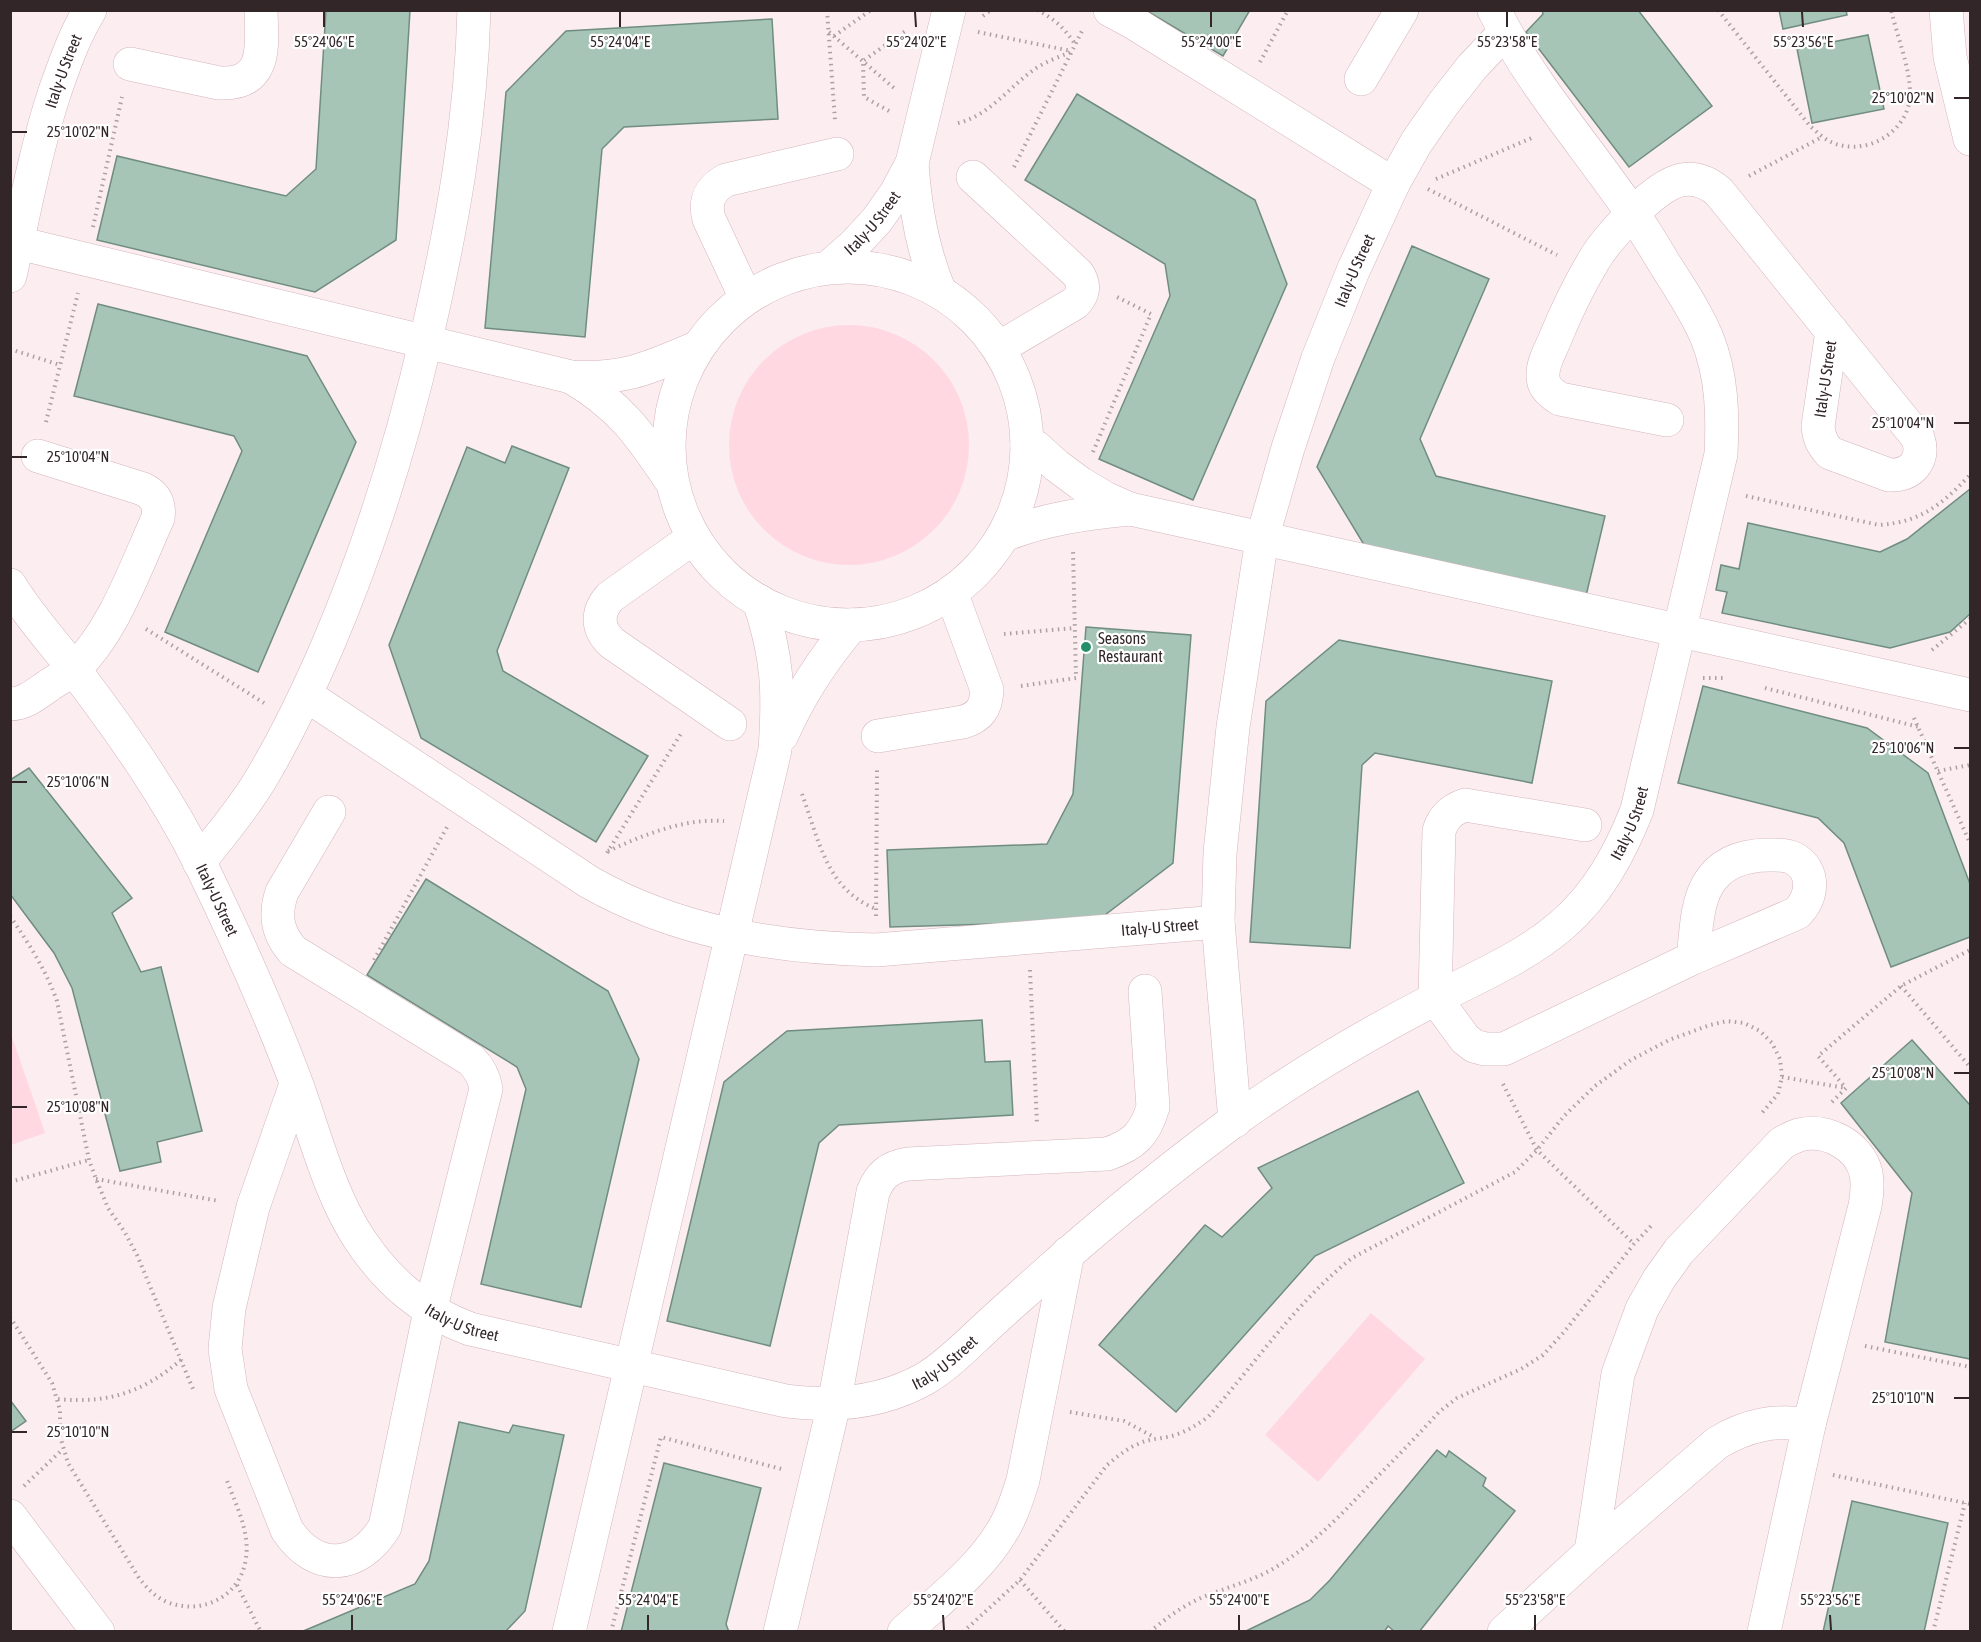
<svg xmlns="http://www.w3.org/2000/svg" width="1981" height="1642" font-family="'Asap Condensed',sans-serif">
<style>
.green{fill:#ffd8e2}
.building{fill:#a6c5b7;stroke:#708d80;stroke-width:1.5}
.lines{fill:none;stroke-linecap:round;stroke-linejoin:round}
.street-casing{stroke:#d5b5bd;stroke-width:34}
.path{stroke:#ada0a3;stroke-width:4;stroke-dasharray:1.5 4.5;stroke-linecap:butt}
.street{stroke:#fff;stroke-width:33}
.ticks{fill:none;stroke:#322629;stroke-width:2}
.poi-dot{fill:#268e6b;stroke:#fff;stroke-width:2}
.labels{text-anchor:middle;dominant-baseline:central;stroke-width:4.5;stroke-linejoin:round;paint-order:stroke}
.street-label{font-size:16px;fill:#322629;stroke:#fff}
.poi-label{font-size:16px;fill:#322629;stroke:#fff;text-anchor:start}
.ticks-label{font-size:15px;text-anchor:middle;fill:#322629;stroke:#fff;stroke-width:4.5;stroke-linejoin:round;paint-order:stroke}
</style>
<rect width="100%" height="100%" fill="#fbedf0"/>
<g class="green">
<circle cx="849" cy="445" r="120"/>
<path d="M 11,1034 L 45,1133 L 11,1145 L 10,1145 Z"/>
<path d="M 1371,1313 L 1425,1359 L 1318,1482 L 1265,1435 Z"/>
</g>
<g class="building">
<path d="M 326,10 L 410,10 L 396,240 L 315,292 L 97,240 L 117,156 L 286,196 L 316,169 Z"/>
<path d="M 1145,10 L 1250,10 L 1223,56 Z"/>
<path d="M 1542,10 L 1638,10 L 1712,106 L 1629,167 L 1526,32 L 1543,14 Z"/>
<path d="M 1779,10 L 1846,10 L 1847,15 L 1783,29 Z"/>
<path d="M 772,19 L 778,119 L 624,127 L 602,149 L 585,337 L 485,328 L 506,92 L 566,31 Z"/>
<path d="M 1868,35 L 1884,109 L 1812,123 L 1797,49 Z"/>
<path d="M 1077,94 L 1255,200 L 1287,284 L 1193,500 L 1099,459 L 1170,296 L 1165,264 L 1025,180 Z"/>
<path d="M 1412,246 L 1489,279 L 1420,439 L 1436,476 L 1605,516 L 1585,600 L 1366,548 L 1317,467 Z"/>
<path d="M 98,304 L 307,356 L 356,442 L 258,672 L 165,632 L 242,451 L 234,436 L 74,396 Z"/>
<path d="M 512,446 L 569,468 L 497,651 L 503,671 L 648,756 L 596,842 L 421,738 L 389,645 L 467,447 L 505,463 Z"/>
<path d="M 1970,489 L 1970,614 L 1950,632 L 1890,648 L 1722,613 L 1727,592 L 1716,590 L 1721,565 L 1739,569 L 1748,523 L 1880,552 L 1907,539 Z"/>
<path d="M 1086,627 L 1191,635 L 1173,863 L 1097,921 L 890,927 L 887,850 L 1047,844 L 1073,794 Z"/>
<path d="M 1339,640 L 1552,681 L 1532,783 L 1375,753 L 1362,765 L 1350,948 L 1250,942 L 1266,701 Z"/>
<path d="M 1703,686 L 1867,728 L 1928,773 L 1970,884 L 1970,937 L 1891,967 L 1844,843 L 1818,818 L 1678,783 Z"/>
<path d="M 29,768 L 132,898 L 112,913 L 141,972 L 161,967 L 202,1131 L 157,1142 L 161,1162 L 120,1171 L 72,988 L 54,953 L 10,894 L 10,780 Z"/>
<path d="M 426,879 L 608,991 L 639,1059 L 581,1307 L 481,1284 L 526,1089 L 517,1067 L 367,975 Z"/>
<path d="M 982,1020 L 985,1062 L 1010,1061 L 1013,1115 L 839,1125 L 819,1143 L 770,1346 L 667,1321 L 724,1082 L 787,1031 Z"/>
<path d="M 1912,1040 L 1970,1105 L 1970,1359 L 1885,1342 L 1912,1193 L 1841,1103 Z"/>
<path d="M 1418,1091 L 1464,1183 L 1315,1256 L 1176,1412 L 1099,1345 L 1205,1225 L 1222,1237 L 1272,1188 L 1258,1168 Z"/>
<path d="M 10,1400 L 26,1421 L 10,1432 Z"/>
<path d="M 459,1422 L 509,1433 L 513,1425 L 564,1435 L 525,1611 L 505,1632 L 301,1632 L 415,1584 L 429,1561 Z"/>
<path d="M 1437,1450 L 1446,1457 L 1449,1451 L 1486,1478 L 1483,1486 L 1515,1511 L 1419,1632 L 1395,1632 L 1388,1626 L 1384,1632 L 1244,1632 L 1310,1600 L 1330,1580 Z"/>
<path d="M 664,1463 L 761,1488 L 726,1624 L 729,1632 L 621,1632 Z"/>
<path d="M 1852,1501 L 1948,1523 L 1924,1632 L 1823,1632 Z"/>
</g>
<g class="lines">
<g class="street-casing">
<g id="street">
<path d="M 1110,10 L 1134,23 L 1393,184"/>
<path d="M 1946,10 L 1950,57 L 1970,139"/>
<path d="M 130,64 L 219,83 C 268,85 262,46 261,10"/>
<path d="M 1361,79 L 1402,10"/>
<path d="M 912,163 C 915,208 922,250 940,292"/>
<path d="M 973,177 L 1078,274 C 1085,285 1084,294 1075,303 L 999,348"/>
<path d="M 10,241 L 571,377 C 624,380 649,368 696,348"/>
<circle cx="848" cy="446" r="179"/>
<path id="s1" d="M 829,267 L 854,245 L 877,220 L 896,193 L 912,163 L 949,10"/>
<path id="s2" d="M 10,276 C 24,213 35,152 55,91 C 65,63 74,36 90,10"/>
<path d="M 746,298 L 709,219 C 704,201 710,189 726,180 L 837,154"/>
<path d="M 571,377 C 619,405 639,433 669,478"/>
<path id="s3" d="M 1667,420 L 1560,399 C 1550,393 1542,386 1543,374 C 1543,362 1551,349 1555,339 C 1566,312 1579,285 1594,260 C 1608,237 1654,186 1681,180 C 1696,177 1709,183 1719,192 L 1918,438 C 1925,460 1912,476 1889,475 L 1830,453 C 1822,444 1819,438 1818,426 L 1832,331"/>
<path d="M 1027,445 L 1036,447 L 1057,466 L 1080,483 L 1105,498 L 1130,509 L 1970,695"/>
<path d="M 1004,535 C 1045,519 1086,513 1130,509"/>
<path d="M 693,538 L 610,597 C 596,613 597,629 612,643 L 730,724"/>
<path id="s4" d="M 10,585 C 28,615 52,641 73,668 C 120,730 167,796 201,865 C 236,937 269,1010 297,1085 C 315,1135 330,1195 360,1240 C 388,1282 422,1311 470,1329 L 786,1401 C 834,1407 883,1403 926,1378 C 946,1366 963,1349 980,1333 C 1000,1314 1022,1295 1043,1276 C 1104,1221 1169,1169 1235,1120 C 1299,1074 1367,1034 1437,998 C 1479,976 1525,957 1562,925 C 1598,894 1620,853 1637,810 L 1721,454 C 1723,415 1722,375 1707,338 C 1696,311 1679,287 1664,263 C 1654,246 1644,229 1632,213 C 1586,146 1531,84 1494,10"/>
<path id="s5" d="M 306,695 L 589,882 C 677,932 776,948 876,950 L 1218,922"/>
<path d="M 10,704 C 25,704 36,694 48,686 C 56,680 67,675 75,668 C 114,631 136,566 158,518 C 160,504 155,495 143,489 L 38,456"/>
<path d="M 782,735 C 800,694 823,659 852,625"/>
<path d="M 878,736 L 963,722 C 980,717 986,708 987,690 L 951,592"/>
<path d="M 1585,825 L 1465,805 C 1451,810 1443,817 1439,831 L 1435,998 L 1465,1039 L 1474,1046 L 1485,1049 L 1504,1049 L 1693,958 L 1797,913 C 1813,897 1816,870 1793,858 C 1787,855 1781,855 1775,855 C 1748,854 1721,860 1707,886 C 1696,906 1696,935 1693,958"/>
<path d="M 199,862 C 220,836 242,810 259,782 C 285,739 307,693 327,647 C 371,544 402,444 427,335 C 452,226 471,123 474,10"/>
<path d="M 296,1084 L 253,1207 L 229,1308 L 225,1349 L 231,1389 L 287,1530 C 316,1573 358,1570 385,1527 L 430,1311 L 486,1089 C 484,1077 480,1069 471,1060 L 293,951 C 277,933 274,915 282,892 L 329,812"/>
<path id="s6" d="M 1235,1121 L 1218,922 L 1220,853 L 1233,727 L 1262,539 L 1288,448 L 1318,358 L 1353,271 L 1393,184 L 1416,143 L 1443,104 L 1472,67 L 1505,32"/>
<path d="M 10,1516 L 98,1632"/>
<path d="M 1591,1552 L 1618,1374 L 1642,1309 L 1659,1279 L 1679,1251 L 1782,1143 C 1787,1140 1793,1137 1799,1135 C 1826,1128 1859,1145 1866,1173 C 1868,1184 1867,1195 1865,1206 L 1809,1425 L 1764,1632"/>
<path d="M 569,1632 L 775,750 C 779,693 778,657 759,601"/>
<path d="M 780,1632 L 834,1404 L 873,1192 C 880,1175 889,1167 908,1164 L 1107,1154 C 1134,1145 1145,1134 1153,1107 L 1145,991"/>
<path d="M 904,1632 C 939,1600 981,1569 1004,1528 C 1013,1513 1018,1496 1023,1480 L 1068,1253"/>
<path d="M 1504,1632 L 1591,1552 L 1717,1443 C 1747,1425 1775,1419 1809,1425"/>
</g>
</g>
<g class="path">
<path d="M 827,10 L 835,120"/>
<path d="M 1037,10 C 1054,18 1065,29 1075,44"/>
<path d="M 1718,10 L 1810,126 C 1818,133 1826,141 1836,144 C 1869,155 1908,131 1910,96 C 1911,70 1897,36 1891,10"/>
<path d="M 983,16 L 991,10"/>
<path d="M 829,32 L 894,88"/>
<path d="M 978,32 L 1071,51"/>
<path d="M 834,36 L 871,10"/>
<path d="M 1260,62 L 1288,10"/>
<path d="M 889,111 L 864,97 L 863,61 L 908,29"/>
<path d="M 958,123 C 988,116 1009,88 1032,71 C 1044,62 1059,57 1071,52"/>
<path d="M 1014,167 L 1083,29"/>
<path d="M 1749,176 L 1822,137"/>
<path d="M 1436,179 L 1534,137"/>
<path d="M 1428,189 L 1557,255"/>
<path d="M 93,227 L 122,97"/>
<path d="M 10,349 L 60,365"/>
<path d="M 46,422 L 78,293"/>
<path d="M 1093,452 L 1151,314 L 1115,296"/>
<path d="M 1746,496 L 1879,525 C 1922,522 1942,504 1970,475"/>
<path d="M 146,629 L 264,703"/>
<path d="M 1004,634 L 1075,628"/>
<path d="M 1932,650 L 1970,619"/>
<path d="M 1703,678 L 1723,678"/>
<path d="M 1021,686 L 1076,678 L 1073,550"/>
<path d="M 1765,688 L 1919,727"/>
<path d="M 1914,718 L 1970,843"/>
<path d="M 1938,771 L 1970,765"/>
<path d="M 802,794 C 819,840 826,889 876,909"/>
<path d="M 608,851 C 644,835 684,818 724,821"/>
<path d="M 607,853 L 682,732"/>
<path d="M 10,916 C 29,944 46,970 57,1001 L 89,1160 L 96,1179 L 108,1208 L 124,1231 L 137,1255 L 193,1389"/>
<path d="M 876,916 L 877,770"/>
<path d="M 374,960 L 447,827"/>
<path d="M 1030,970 L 1037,1124"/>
<path d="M 1901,986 L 1970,1067"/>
<path d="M 1782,1077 L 1845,1088"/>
<path d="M 1503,1084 L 1537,1150 L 1634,1244"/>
<path d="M 1832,1102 L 1846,1088 L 1818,1056 L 1901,986 L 1970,950"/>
<path d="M 96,1179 L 219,1201"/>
<path d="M 10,1182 L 89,1160"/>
<path d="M 10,1317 L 52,1383 L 60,1410 L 60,1436 L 68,1463 L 139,1578 C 147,1588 155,1597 167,1602 C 203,1616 241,1596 246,1558 C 250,1531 235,1503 226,1478"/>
<path d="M 1865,1346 L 1970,1367"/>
<path d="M 58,1399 C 108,1404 144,1392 182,1359"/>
<path d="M 1070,1412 L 1124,1421 L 1154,1437"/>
<path d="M 1833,1475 L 1970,1504"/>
<path d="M 24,1486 L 63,1449"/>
<path d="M 1020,1580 L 1065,1632"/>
<path d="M 237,1585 L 261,1632"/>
<path d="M 611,1632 L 661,1437 L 785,1470"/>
<path d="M 963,1632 L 1020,1580 L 1107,1465 C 1117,1457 1126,1449 1138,1444 C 1150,1438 1163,1439 1175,1435 C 1187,1431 1197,1425 1208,1417 C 1255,1364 1296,1302 1352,1258 L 1515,1172 L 1537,1150 L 1564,1116 L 1595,1086 L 1631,1060 L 1669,1040 L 1710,1025 L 1727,1021 L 1744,1023 L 1760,1031 L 1772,1043 L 1780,1059 L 1782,1077 L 1778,1094 L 1761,1114"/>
<path d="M 1150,1632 C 1167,1617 1187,1603 1208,1595 C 1231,1586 1255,1580 1276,1567 C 1314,1544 1342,1514 1372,1482 C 1395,1459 1417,1436 1439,1412 L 1457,1398 L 1521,1369 L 1543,1355 L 1564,1332 L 1634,1244 L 1651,1226"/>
<path d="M 1933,1632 L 1965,1503"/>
</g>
<use href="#street" class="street"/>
</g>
<path class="ticks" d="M 324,12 L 324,27M 620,12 L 620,27M 915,12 L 916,27M 1211,12 L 1211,27M 1507,12 L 1507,27M 1802,12 L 1803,27M 1954,98 L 1969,98M 12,132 L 27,132M 1954,423 L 1969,423M 12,457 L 27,457M 1954,748 L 1969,748M 12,782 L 27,782M 1954,1073 L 1969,1073M 12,1107 L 27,1107M 1954,1398 L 1969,1398M 12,1432 L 27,1432M 352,1615 L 352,1630M 648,1615 L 648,1630M 943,1615 L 944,1630M 1239,1615 L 1239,1630M 1535,1615 L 1535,1630M 1830,1615 L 1831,1630"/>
<circle class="poi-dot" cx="1086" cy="647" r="6"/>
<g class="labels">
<g class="street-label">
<text stroke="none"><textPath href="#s2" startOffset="212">Italy-U Street</textPath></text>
<text stroke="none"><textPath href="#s1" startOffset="62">Italy-U Street</textPath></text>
<text stroke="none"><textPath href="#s6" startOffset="870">Italy-U Street</textPath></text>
<text stroke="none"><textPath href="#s3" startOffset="942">Italy-U Street</textPath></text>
<text stroke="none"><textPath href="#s4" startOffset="2268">Italy-U Street</textPath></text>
<text stroke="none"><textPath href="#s4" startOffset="378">Italy-U Street</textPath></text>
<text stroke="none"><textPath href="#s5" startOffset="922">Italy-U Street</textPath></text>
<text stroke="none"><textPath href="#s4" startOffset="882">Italy-U Street</textPath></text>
<text stroke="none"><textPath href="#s4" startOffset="1384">Italy-U Street</textPath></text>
</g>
<g class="poi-label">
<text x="1098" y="638">Seasons<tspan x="1098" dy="18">Restaurant</tspan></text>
</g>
</g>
<g class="ticks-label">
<text x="324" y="47">55°24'06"E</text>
<text x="620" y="47">55°24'04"E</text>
<text x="916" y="47">55°24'02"E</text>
<text x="1211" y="47">55°24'00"E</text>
<text x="1507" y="47">55°23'58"E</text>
<text x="1803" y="47">55°23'56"E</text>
<text x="1903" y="103">25°10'02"N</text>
<text x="78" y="137">25°10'02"N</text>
<text x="1903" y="428">25°10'04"N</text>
<text x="78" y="462">25°10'04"N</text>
<text x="1903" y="753">25°10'06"N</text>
<text x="78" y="787">25°10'06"N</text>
<text x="1903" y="1078">25°10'08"N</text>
<text x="78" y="1112">25°10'08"N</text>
<text x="1903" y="1403">25°10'10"N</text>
<text x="78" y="1437">25°10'10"N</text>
<text x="352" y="1605">55°24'06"E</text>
<text x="648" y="1605">55°24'04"E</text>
<text x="943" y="1605">55°24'02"E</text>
<text x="1239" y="1605">55°24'00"E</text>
<text x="1535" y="1605">55°23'58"E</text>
<text x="1830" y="1605">55°23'56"E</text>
</g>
<rect width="1981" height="1642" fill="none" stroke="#322629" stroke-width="24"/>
</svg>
